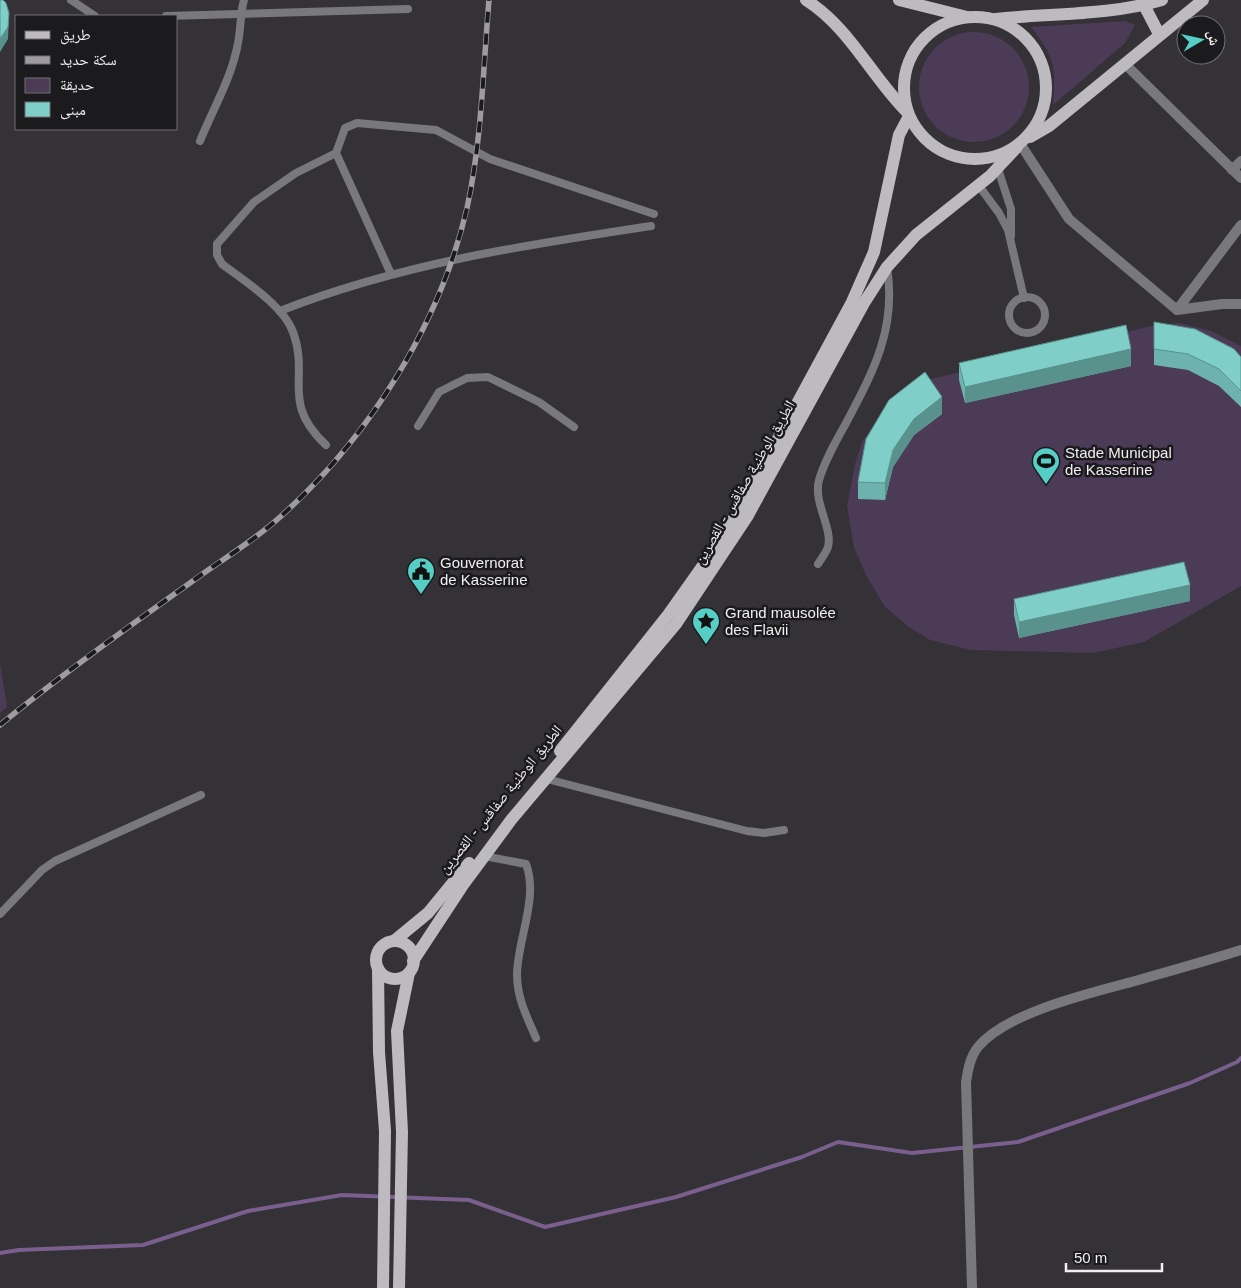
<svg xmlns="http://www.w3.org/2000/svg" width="1241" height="1288" font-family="Helvetica,'Noto Naskh Arabic',sans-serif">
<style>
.green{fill:#4b3b57}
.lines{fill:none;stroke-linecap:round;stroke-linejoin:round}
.stream{stroke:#795e8e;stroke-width:4}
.service{stroke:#79787a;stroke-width:8}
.minor{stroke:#79787a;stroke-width:10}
.tertiary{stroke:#79787a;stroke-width:10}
.primary{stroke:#bdbbbf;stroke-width:12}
.rail-casing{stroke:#9e9ca0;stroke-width:5.5}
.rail{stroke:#1b1a1c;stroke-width:4;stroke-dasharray:11;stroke-linecap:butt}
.wall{fill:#6db2ac}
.shaded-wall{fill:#59918c}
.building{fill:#7fcfc8;stroke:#59918c}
.labels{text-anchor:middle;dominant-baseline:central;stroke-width:5;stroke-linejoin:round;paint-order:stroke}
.poi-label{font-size:15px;fill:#f0eef1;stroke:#1b1a1c;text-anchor:start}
.street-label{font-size:15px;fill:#f0eef1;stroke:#1b1a1c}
</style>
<rect width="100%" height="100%" fill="#343236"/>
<g class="green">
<path d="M 1125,21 L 1135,25 L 1125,43 L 1053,105 C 1056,66 1055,58 1031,27 Z"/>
<circle cx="974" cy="87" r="55"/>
<path d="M 1180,323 L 1211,331 L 1241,346 L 1241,586 L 1144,642 L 1093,653 L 971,650 L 930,640 L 909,627 L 885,607 L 866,575 L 854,547 L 847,506 L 855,464 L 862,442 L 887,407 L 923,381 L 1151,326 Z"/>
<path d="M 0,663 L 7,707 L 0,713 Z"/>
</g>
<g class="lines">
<path class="stream" d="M 0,1253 L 19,1250 L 143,1245 L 248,1211 L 342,1195 L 469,1200 L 545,1227 L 676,1197 L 802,1157 L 838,1142 L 912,1153 L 1018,1142 L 1190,1083 L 1237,1062 L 1241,1058"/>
<g class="service">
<path d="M 71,0 L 95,16"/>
<path d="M 166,16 L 408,9"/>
<path d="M 200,141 C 213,109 232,77 238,43 C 241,28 240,14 244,0"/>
<path d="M 336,153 L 391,274"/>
<path d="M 998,169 L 1011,209 L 1011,236"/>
<path d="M 979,186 L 999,213 L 1008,230 L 1024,298"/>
<circle cx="1027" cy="315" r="18"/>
<path d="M 280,311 C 399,264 525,245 651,226"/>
<path d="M 418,426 L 439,392 L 467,378 L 488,377 L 539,402 L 574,427"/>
<path d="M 326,445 C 280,402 310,378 293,332 C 284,306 243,280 222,264 L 217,255 L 217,244 L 254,202 L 296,173 L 336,153 L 345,128 L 357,123 L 436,130 L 490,159 L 654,214"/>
<path d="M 818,564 C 821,559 826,553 828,547 C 833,528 813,503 819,480 C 825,460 835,443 845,425 C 873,372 897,329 887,267"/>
<path d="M 547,779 L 747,831 L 764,833 L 784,830"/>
<path d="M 484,856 L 526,864 C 539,898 517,941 517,975 C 517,998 527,1017 536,1038"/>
<path d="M 0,914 L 42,870 L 55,861 L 201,795"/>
</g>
<g class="minor">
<path d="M 1125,64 L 1241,178"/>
<path d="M 1021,145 L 1069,219 L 1177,310 L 1222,304 L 1241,304"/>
<path d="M 1232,170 L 1241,161"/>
<path d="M 1177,310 L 1241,225"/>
</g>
<path class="tertiary" d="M 972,1288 L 966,1082 C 968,1070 970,1057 978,1047 C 1007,1012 1091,993 1135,981 C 1170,971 1206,961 1241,950"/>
<g class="primary">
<path d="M 806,0 C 850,28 871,76 907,112"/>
<path d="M 899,0 L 967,17"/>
<path d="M 1144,5 L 1159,34"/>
<circle cx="975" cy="88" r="71"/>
<path d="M 996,19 C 1051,13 1108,16 1162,0"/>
<path d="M 1030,137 L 1049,126 L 1203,0"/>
<path d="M 560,751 L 668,615 L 719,543 L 746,498 L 852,302 L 874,252 L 899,135 L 909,116"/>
<path d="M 394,941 L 428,913 L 469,863"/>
<circle cx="395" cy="960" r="19"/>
<path d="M 413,961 L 463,885 L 511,820 L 676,624 L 747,517 L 864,303 L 887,267 L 916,235 L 990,176 L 1017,147"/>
<path d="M 378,968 L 379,1052 L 385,1131 L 383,1288"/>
<path d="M 399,1288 L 402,1132 L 397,1031 L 409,973"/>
</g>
<g class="rail-casing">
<path id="rail" d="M 0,725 C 61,675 125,629 190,583 C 219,561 253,542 280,517 C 369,438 440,324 467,208 C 482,140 483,69 489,0"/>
</g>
<use href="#rail" class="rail"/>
</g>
<g class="wall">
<path d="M 1154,322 L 1241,357 L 1241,407 L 1219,386 L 1188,370 L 1154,365 Z"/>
<path d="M 959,363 L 1131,366 L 965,403 L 959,380 Z"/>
<path d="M 942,414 L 914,435 L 893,467 L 885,500 L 858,499 L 858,482 L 866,439 Z"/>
<path d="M 1014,599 L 1190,601 L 1019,638 L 1014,615 Z"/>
</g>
<g class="shaded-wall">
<path d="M 9,13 L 8,39 L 0,52 L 0,39 Z"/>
<path d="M 1131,349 L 1131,366 L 965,403 L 965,387 Z"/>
<path d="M 942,397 L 942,414 L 914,435 L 893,467 L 885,500 L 885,483 L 893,450 L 914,419 Z"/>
<path d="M 1190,585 L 1190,601 L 1019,638 L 1019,622 Z"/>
</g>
<g class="building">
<path d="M 0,0 L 3,0 L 6,3 L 9,13 L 8,27 L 0,39 Z"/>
<path d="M 1154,322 L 1195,329 L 1234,349 L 1241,357 L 1241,391 L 1219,369 L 1188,354 L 1154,349 Z"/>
<path d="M 1126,325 L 1131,349 L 965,387 L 959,363 Z"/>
<path d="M 925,372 L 942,397 L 914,419 L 893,450 L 885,483 L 858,482 L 866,439 L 889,400 Z"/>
<path d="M 1184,562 L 1190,585 L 1019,622 L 1014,599 Z"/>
</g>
<defs>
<g id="stadium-pin" transform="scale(1.4375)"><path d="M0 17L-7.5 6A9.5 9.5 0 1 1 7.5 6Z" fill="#55cec6" stroke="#1b1a1c"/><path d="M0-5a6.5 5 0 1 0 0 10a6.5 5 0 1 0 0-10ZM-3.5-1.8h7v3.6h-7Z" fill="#111"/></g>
<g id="civic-pin" transform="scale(1.4375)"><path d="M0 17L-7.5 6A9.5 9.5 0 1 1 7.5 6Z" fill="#55cec6" stroke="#1b1a1c"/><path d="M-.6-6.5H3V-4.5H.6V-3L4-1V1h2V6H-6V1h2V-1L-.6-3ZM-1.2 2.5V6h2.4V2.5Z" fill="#111"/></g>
<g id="sight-pin" transform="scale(1.4375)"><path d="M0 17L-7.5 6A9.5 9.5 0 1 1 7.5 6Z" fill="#55cec6" stroke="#1b1a1c"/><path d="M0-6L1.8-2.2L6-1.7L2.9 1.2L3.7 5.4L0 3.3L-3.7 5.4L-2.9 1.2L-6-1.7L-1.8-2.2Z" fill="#111"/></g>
</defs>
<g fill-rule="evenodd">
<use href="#stadium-pin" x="1046" y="461"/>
<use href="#civic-pin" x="421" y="571"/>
<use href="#sight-pin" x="706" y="621"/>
</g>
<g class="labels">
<g class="poi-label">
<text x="1065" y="452">Stade Municipal<tspan x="1065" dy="17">de Kasserine</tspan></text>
<text x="440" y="562">Gouvernorat<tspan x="440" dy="17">de Kasserine</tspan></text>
<text x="725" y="612">Grand mausolée<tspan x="725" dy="17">des Flavii</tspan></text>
</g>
<g class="street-label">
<text transform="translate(744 482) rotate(-60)">الطريق الوطنية صفاقس - القصرين</text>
<text transform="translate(500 799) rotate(-51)">الطريق الوطنية صفاقس - القصرين</text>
</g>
</g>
<rect x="15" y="15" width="162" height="115" fill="#1b1a1c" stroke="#706f71"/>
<rect x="25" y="31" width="25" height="8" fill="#bdbbbf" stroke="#706f71"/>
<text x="60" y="40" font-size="15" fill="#f0eef1">طريق</text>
<rect x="25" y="56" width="25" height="8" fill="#9e9ca0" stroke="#706f71"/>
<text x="60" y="65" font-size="15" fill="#f0eef1">سكة حديد</text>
<rect x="25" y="78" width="25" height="15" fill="#4b3b57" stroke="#706f71"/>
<text x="60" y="90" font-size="15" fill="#f0eef1">حديقة</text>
<rect x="25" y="102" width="25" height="15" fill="#7fcfc8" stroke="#706f71"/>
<text x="60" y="115" font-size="15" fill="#f0eef1">مبنى</text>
<g transform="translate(1201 40) rotate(81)"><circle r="24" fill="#1b1a1c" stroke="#706f71"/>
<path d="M0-4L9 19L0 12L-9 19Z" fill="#55cec6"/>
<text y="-8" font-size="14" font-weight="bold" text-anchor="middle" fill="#f0eef1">ش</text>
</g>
<path d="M1066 1263v8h96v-8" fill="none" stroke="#f0eef1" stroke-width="2.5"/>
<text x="1074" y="1263" font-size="15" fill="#f0eef1" stroke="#1b1a1c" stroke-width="4" paint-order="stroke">50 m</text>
</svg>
